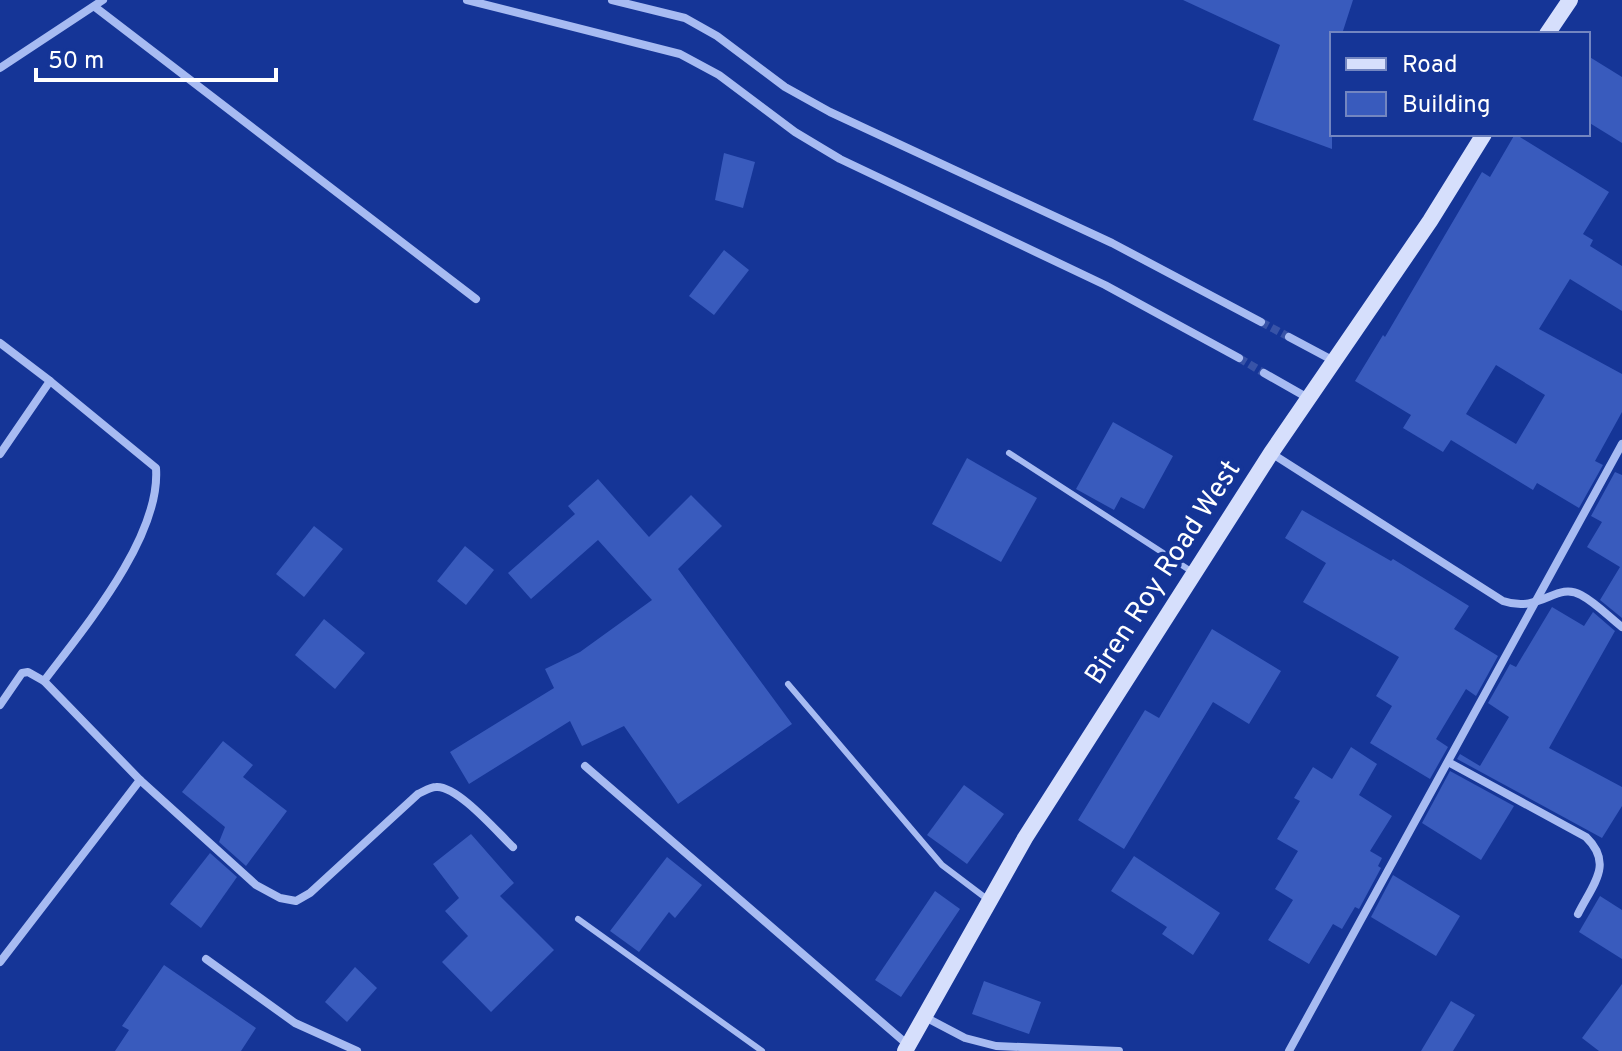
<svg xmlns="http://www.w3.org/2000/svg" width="1622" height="1051" font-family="Overpass,sans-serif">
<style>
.building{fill:#395bbd;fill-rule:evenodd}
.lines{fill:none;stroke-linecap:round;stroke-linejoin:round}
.minor-tunnel{stroke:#3853a7;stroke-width:8;stroke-dasharray:8 4;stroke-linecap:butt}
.service{stroke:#a7bbf2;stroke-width:6}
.minor{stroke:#a7bbf2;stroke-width:8}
.secondary{stroke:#d6dffc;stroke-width:16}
.labels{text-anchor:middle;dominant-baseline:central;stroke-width:8;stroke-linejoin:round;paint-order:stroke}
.street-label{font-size:28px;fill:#fff;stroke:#153597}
</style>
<rect width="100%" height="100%" fill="#153597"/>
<g class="building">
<path d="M 1183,0 L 1353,0 L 1342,34 L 1332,34 L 1332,149 L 1253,120 L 1280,45 Z"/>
<path d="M 1588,56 L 1622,77 L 1622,143 L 1588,122 Z"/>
<path d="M 1515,134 L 1609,192 L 1583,234 L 1593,240 L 1590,246 L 1622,266 L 1622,311 L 1570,279 L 1539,329 L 1622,374 L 1622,412 L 1595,461 L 1603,465 L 1579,508 L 1537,483 L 1533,490 L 1451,440 L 1443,452 L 1403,428 L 1411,415 L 1355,381 L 1383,335 L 1385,337 L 1482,172 L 1490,177 ZM 1496,365 L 1545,395 L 1516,444 L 1466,414 Z"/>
<path d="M 724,153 L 755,162 L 743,208 L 715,200 Z"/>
<path d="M 724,250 L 749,270 L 714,315 L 689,296 Z"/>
<path d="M 1113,422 L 1173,456 L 1144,509 L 1121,497 L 1114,510 L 1076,489 Z"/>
<path d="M 967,458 L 1037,498 L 1001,562 L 932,524 Z"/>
<path d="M 1615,472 L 1622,475 L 1622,618 L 1600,600 L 1620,567 L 1587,547 L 1602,522 L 1591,516 Z"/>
<path d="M 598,479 L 649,537 L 691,495 L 722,526 L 678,569 L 792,724 L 678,804 L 624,726 L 582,746 L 570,721 L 469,784 L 450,752 L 554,688 L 545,669 L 580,652 L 652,600 L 598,540 L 531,599 L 508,573 L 575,514 L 568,506 Z"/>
<path d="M 1302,510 L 1391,561 L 1393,559 L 1469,606 L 1454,629 L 1498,656 L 1476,696 L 1466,689 L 1436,739 L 1448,747 L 1430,779 L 1370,743 L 1392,706 L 1376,696 L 1399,657 L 1303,602 L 1326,563 L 1285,538 Z"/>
<path d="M 314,526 L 343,549 L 304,597 L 276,574 Z"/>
<path d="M 465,546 L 494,570 L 466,605 L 437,581 Z"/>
<path d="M 1552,607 L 1584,626 L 1593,612 L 1615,631 L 1549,748 L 1622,787 L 1622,806 L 1602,838 L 1457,759 L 1460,754 L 1480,766 L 1509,717 L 1488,703 L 1510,664 L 1516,667 Z"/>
<path d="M 324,619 L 365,653 L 335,689 L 295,655 Z"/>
<path d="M 1212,629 L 1281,671 L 1249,724 L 1213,702 L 1124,849 L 1078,820 L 1145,710 L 1159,718 Z"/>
<path d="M 223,741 L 253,765 L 243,777 L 287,811 L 246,866 L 219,842 L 225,827 L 182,792 Z"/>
<path d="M 1351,747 L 1377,764 L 1359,795 L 1392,816 L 1370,851 L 1382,858 L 1378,866 L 1381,868 L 1359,909 L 1355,907 L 1342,929 L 1333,924 L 1309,964 L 1268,940 L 1293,900 L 1275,889 L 1298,851 L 1277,839 L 1300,801 L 1294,798 L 1313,767 L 1332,779 Z"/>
<path d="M 1450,771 L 1514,806 L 1481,860 L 1422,823 Z"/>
<path d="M 964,785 L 1004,814 L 967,864 L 927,835 Z"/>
<path d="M 471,834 L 514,883 L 500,896 L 554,950 L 491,1012 L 442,962 L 468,936 L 445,911 L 459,898 L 433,864 Z"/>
<path d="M 210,853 L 237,877 L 201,928 L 170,904 Z"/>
<path d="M 1134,856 L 1220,913 L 1193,955 L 1162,934 L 1167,927 L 1111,891 Z"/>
<path d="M 667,857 L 702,885 L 675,918 L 669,912 L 639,952 L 610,931 Z"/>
<path d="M 1393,875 L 1460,916 L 1436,956 L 1371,917 Z"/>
<path d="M 935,891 L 960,909 L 901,997 L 875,980 Z"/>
<path d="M 1600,896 L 1622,910 L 1622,959 L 1579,932 Z"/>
<path d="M 164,965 L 256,1028 L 241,1051 L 115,1051 L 129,1030 L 122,1026 Z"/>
<path d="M 355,967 L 377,988 L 347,1022 L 325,1002 Z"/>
<path d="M 984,981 L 1041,1002 L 1029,1034 L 972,1014 Z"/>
<path d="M 1622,984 L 1622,1051 L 1599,1051 L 1582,1038 Z"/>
<path d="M 1451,1001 L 1475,1015 L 1453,1051 L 1421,1051 Z"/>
</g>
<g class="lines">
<g class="minor-tunnel">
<path d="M 1261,322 L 1289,337"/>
<path d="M 1239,358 L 1264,373"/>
</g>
<g class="service">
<path d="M 1009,453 L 1194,573"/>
<path d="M 788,684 L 942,865 L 987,899"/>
<path d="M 578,919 L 762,1051"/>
</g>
<g class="minor">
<path d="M 467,0 L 680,54 L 719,75 L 795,132 L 840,159 L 1105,285 L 1239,358"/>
<path d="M 612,0 L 685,18 L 717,36 L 785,87 L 830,112 L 1112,243 L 1261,322"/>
<path d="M 95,7 L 476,299"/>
<path d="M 0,68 L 103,0"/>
<path d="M 1289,337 L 1334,361"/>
<path d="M 0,343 L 50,381 L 0,454"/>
<path d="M 1264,373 L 1308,398"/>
<path d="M 50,381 L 156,468 C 161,537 84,628 44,681 L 140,780 L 256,885 L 280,898 L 296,901 L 310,893 L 418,794 C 423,792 430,787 436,787 C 457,785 497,832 513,847"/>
<path d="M 1271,453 L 1503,601 C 1541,614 1556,581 1581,595 C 1596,603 1609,617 1622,627"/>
<path d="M 0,705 L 22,673 L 28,672 L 44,681"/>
<path d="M 1450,763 L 1586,837 C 1614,864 1593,884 1578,914"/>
<path d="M 585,766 L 908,1045"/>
<path d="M 206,959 L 295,1023 L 357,1051"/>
<path d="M 0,962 L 140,780"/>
<path d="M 925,1017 L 965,1038 L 996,1046 L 1119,1051"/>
<path d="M 1289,1051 L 1622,444"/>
</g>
<g class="secondary">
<path d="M 1547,34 L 1570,0"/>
<path d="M 905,1051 L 1025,838 L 1271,453 L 1430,221 L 1484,134"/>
</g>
</g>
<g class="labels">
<g class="street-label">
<text transform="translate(1164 573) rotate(-57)">Biren Roy Road West</text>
</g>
</g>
<rect x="1330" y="32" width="260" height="104" fill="#153597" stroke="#7386c1" stroke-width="2"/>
<rect x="1346" y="58" width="40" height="12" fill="#d6dffc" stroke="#7386c1" stroke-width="2"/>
<text x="1402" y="72" font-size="24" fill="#ffffff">Road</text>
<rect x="1346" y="92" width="40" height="24" fill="#395bbd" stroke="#7386c1" stroke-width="2"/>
<text x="1402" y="112" font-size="24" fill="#ffffff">Building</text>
<path d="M36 68v12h240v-12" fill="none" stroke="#ffffff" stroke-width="4"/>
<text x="48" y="68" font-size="24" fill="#ffffff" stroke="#153597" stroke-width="6" paint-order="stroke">50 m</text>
</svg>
